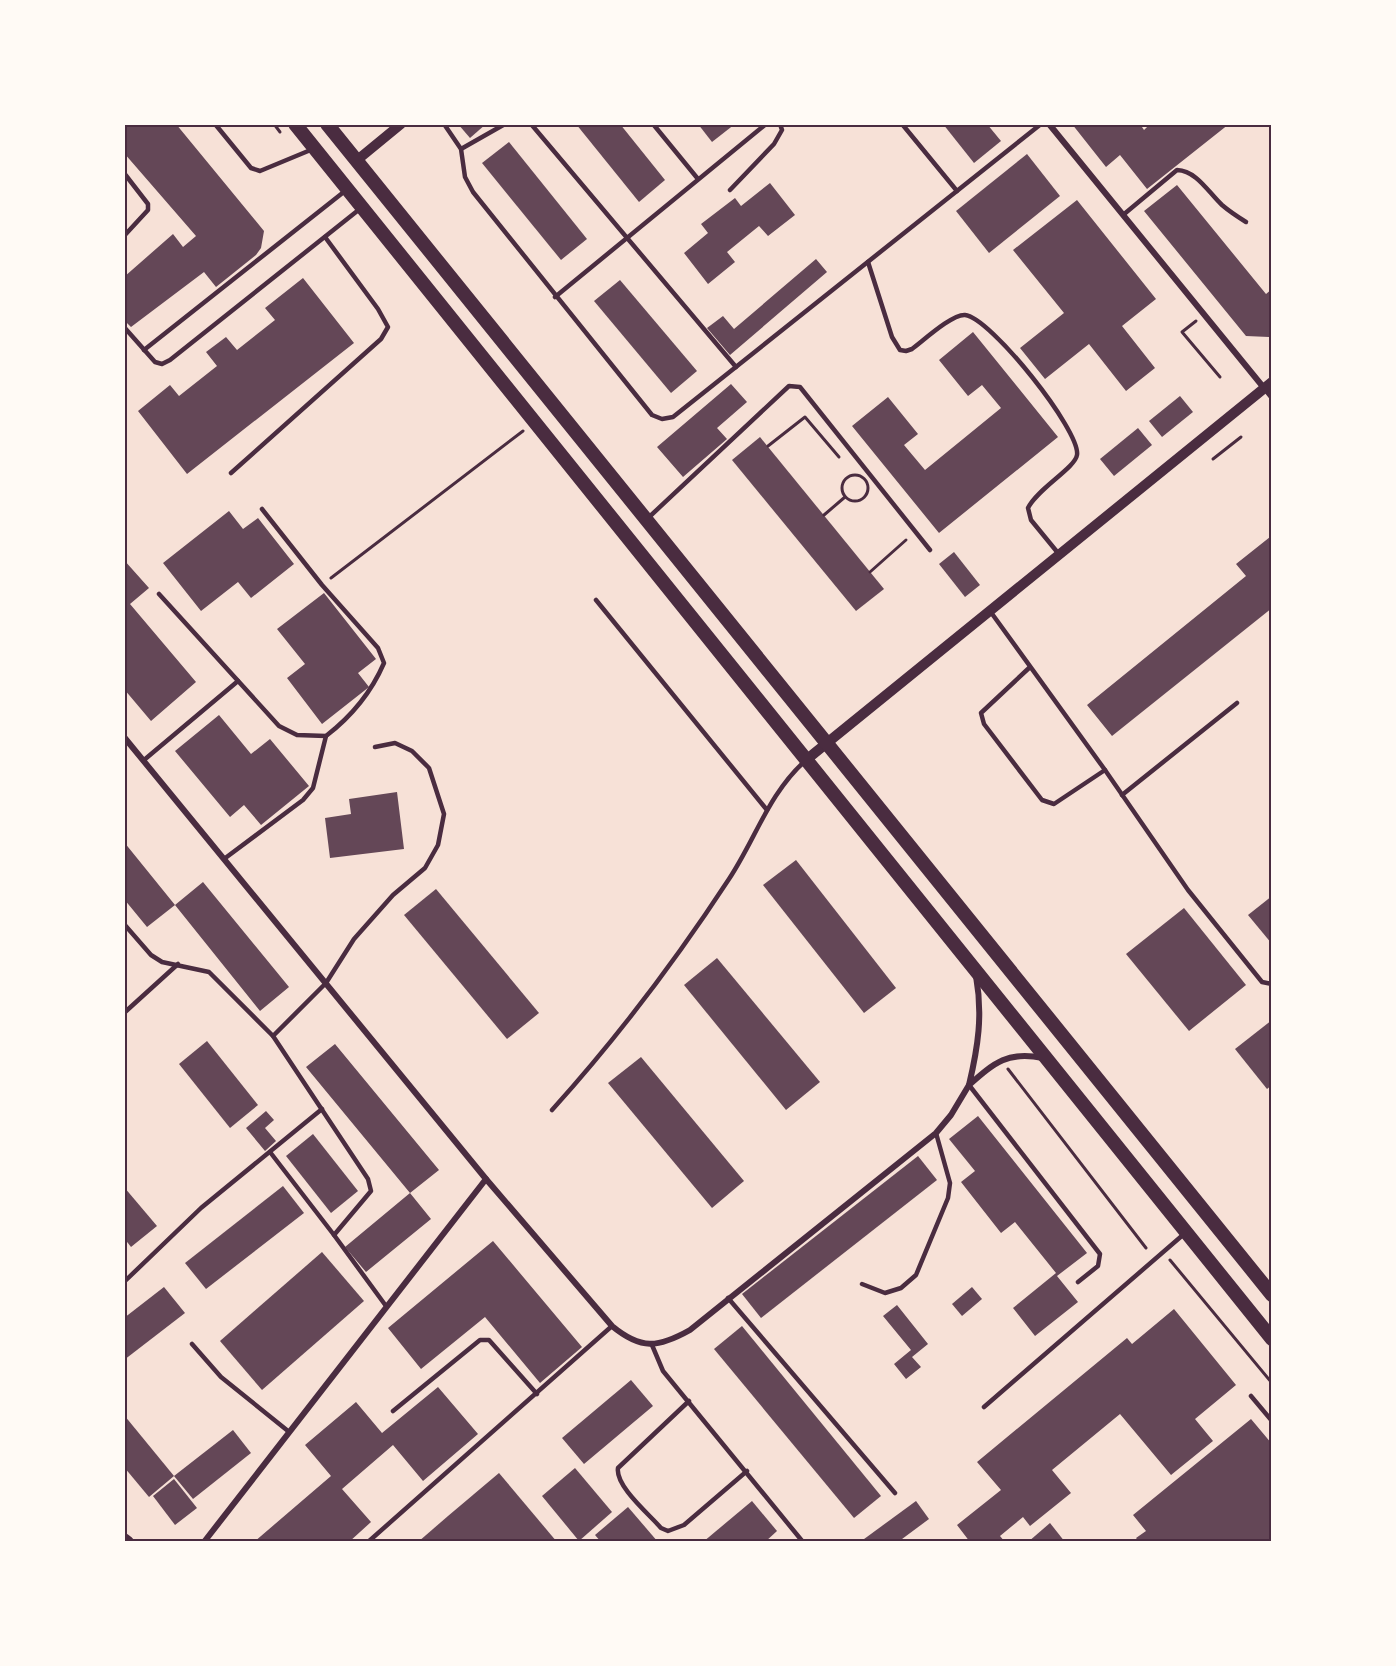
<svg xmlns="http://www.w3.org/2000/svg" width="1396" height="1666" font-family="Spectral,serif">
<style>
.building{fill:#644757}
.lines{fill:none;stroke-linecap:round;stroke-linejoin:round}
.path{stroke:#4a2c40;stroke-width:3}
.service{stroke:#4a2c40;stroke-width:4.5}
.pedestrian{stroke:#4a2c40;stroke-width:5}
.minor{stroke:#4a2c40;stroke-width:6}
.tertiary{stroke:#4a2c40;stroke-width:10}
.secondary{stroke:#4a2c40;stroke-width:12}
.primary{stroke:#4a2c40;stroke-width:14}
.neatline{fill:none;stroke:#4a2c40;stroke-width:2}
</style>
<rect width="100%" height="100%" fill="#f7e1d7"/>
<g class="building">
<path d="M 124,124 L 176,124 L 264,231 L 261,248 L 256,255 L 216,287 L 204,272 L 131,327 L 124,320 L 124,277 L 173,234 L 183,247 L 196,236 L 124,153 Z"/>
<path d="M 458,124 L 486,124 L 470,138 Z"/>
<path d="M 576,124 L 620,124 L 665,180 L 639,202 Z"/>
<path d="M 698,124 L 735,124 L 712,142 Z"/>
<path d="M 943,124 L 987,124 L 1001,141 L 974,163 Z"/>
<path d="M 1072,124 L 1140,124 L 1144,130 L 1150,124 L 1229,124 L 1147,189 L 1120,155 L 1106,167 Z"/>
<path d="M 509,142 L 587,239 L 561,260 L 482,163 Z"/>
<path d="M 1027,154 L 1060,196 L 989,253 L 956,211 Z"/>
<path d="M 770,183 L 795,215 L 768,236 L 759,226 L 727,252 L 735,262 L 708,284 L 684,253 L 708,233 L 701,224 L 735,198 L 741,206 Z"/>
<path d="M 1177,185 L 1266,294 L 1272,289 L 1272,335 L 1269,337 L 1246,336 L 1144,211 Z"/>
<path d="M 1077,200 L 1156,299 L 1122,326 L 1155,368 L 1126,391 L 1089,344 L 1045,379 L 1020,348 L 1064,313 L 1013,250 Z"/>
<path d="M 816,259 L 827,272 L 730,355 L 707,328 L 723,316 L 734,329 Z"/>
<path d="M 303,278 L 354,343 L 187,474 L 138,411 L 170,385 L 179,396 L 217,366 L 206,352 L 226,337 L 237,350 L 275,320 L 265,308 Z"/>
<path d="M 620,280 L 697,371 L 671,393 L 594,301 Z"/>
<path d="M 973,332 L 1058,437 L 939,533 L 852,426 L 888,397 L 918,434 L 904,445 L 925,470 L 1001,408 L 982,385 L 968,396 L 939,360 Z"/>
<path d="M 731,384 L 747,402 L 717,428 L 727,439 L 683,477 L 657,447 Z"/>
<path d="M 1180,396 L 1193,412 L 1162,437 L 1149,421 Z"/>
<path d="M 1138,428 L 1152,445 L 1114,476 L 1100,459 Z"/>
<path d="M 760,437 L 884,589 L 856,611 L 732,460 Z"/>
<path d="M 229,511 L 243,529 L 258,518 L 294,564 L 251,598 L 238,582 L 201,611 L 163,563 Z"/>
<path d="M 1270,537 L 1272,608 L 1112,736 L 1087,705 L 1246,576 L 1236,564 Z"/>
<path d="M 954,552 L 980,585 L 965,597 L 939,564 Z"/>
<path d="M 124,560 L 149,588 L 130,604 L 196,682 L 151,721 L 124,689 Z"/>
<path d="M 324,593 L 376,659 L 358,673 L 369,687 L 322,724 L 287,678 L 305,664 L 277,629 Z"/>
<path d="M 219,715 L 251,754 L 270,739 L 309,786 L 261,825 L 244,805 L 230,817 L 175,751 Z"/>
<path d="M 397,792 L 404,849 L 330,858 L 325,818 L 351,814 L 349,799 Z"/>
<path d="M 124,842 L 175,905 L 203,882 L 289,987 L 260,1011 L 175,905 L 147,927 L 124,899 Z"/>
<path d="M 796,860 L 896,988 L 864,1013 L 763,885 Z"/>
<path d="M 436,889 L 539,1013 L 507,1039 L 404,915 Z"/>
<path d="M 1272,896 L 1272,944 L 1248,915 Z"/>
<path d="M 1184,908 L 1246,985 L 1189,1031 L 1126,954 Z"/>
<path d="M 717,958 L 820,1082 L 786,1110 L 684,985 Z"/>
<path d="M 1272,1020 L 1272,1085 L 1267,1089 L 1235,1049 Z"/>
<path d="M 207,1041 L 258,1105 L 230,1128 L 179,1064 Z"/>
<path d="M 335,1044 L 439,1170 L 410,1193 L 431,1219 L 366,1272 L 345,1247 L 410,1193 L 306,1067 Z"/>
<path d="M 641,1057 L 744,1181 L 712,1208 L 608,1083 Z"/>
<path d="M 266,1111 L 274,1120 L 265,1128 L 276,1141 L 265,1151 L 246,1128 Z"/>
<path d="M 978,1116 L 1087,1253 L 1057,1276 L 1078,1302 L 1035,1336 L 1013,1308 L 1056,1273 L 1015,1222 L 1001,1233 L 961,1182 L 975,1171 L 949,1139 Z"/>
<path d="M 313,1134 L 358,1191 L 331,1213 L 286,1156 Z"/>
<path d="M 918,1156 L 937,1180 L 761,1318 L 742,1294 Z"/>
<path d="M 283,1186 L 304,1213 L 206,1289 L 185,1263 Z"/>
<path d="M 124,1187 L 157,1226 L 131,1247 L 124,1238 Z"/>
<path d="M 493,1241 L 582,1347 L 540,1383 L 485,1317 L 421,1369 L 388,1328 Z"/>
<path d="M 322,1252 L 364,1301 L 262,1390 L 220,1341 Z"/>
<path d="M 164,1287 L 185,1313 L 124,1360 L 124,1318 Z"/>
<path d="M 972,1287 L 982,1299 L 962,1316 L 952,1304 Z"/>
<path d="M 897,1305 L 928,1344 L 912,1357 L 921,1367 L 906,1379 L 894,1364 L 911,1350 L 883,1316 Z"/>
<path d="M 1174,1309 L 1236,1385 L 1195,1419 L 1213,1441 L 1171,1475 L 1120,1414 L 1052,1470 L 1071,1493 L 1030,1526 L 1023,1517 L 1000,1536 L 1005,1542 L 970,1542 L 957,1525 L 1001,1490 L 977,1462 L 1127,1338 L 1132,1344 Z"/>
<path d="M 742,1326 L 881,1496 L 854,1518 L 714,1349 Z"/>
<path d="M 631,1380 L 653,1406 L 584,1464 L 562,1438 Z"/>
<path d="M 438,1387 L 478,1434 L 423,1481 L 393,1445 L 342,1489 L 371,1522 L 349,1542 L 254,1542 L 331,1476 L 305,1445 L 356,1402 L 382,1433 Z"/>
<path d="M 124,1415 L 174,1476 L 149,1497 L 124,1467 Z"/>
<path d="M 1251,1419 L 1272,1444 L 1272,1542 L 1139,1542 L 1136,1538 L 1146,1531 L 1133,1515 Z"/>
<path d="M 233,1430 L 251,1453 L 193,1499 L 174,1476 Z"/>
<path d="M 575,1468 L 612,1512 L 579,1541 L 542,1496 Z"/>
<path d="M 499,1473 L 557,1542 L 418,1542 L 448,1516 Z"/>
<path d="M 174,1479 L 197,1508 L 175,1525 L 153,1496 Z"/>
<path d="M 752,1501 L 777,1531 L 765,1542 L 703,1542 Z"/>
<path d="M 916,1501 L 929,1519 L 898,1542 L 860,1542 Z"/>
<path d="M 628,1507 L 658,1542 L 601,1542 L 595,1535 Z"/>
<path d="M 1050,1523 L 1065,1542 L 1028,1542 Z"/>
</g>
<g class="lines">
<g class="path">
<path d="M 274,124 L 280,132"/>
<path d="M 1196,321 L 1182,332 L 1220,377"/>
<path d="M 768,446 L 805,417 L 839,457"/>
<path d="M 1213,459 L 1241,437"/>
<circle cx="855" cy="488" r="13"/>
<path d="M 824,515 L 845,497"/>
<path d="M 870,572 L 906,540"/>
<path d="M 331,578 L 523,431"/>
<path d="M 1008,1069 L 1146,1248"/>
<path d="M 1170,1260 L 1272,1383"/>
</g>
<g class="service">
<path d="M 215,124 L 251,168 L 260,171 L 313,149"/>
<path d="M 444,124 L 461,149 L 465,177 L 473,192 L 652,415 L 662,419 L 673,417 L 1041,124"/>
<path d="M 531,124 L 736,367"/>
<path d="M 653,124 L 698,179"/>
<path d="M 902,124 L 957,191"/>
<path d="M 461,149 L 505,124"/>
<path d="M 124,173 L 148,204 L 148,210 L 124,236"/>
<path d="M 730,190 L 774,144 L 782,130 L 780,124"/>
<path d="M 1123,215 L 1177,170 C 1197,171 1208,192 1222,205 C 1229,211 1238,217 1246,222"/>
<path d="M 868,262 L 892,337 L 900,350 L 906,351 L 912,349 C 923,341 952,314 965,315 C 990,317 1081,431 1077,455 C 1075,468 1037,489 1028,508 L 1031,520 L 1058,553"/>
<path d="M 555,297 L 766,124"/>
<path d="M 124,327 L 155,362 L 162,364 L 170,360 L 361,208"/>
<path d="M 144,350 L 345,191"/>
<path d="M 231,473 L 381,339 L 388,327 L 378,309 L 325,237"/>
<path d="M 647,519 L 789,386 L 800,387 L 930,550"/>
<path d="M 159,594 L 279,726 L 297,735 L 326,736 C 352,716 371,693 384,663 L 378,648 L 322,585 L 262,509"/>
<path d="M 596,600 L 767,810"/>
<path d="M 990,611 L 1105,770 L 1188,890 L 1262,982 L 1272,984"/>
<path d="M 1029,668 L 981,713 L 984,724 L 1042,800 L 1054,804 L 1105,770"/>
<path d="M 144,760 L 238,681"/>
<path d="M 1122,795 L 1237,703"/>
<path d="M 224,859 L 303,800 L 313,788 L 326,736"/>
<path d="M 124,924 L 151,955 L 162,962 L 209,972 L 273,1036 L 326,983 L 354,939 L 393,895 L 425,868 L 438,845 L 444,814 L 429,768 L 412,751 L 395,743 L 375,747"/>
<path d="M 124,1013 L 178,964"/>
<path d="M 273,1036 L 368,1179 L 371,1191 L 334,1235 L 386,1306"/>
<path d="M 969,1085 L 1100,1254 L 1098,1266 L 1078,1282"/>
<path d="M 552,1110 C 617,1038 676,960 729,879 C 755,840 769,793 805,761"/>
<path d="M 270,1152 L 334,1235"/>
<path d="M 124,1282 L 201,1208 L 322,1109"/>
<path d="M 862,1284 L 885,1293 L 901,1288 L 916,1275 L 948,1198 L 950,1183 L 936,1133"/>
<path d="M 728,1298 L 895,1493"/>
<path d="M 192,1344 L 221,1377 L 288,1431"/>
<path d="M 652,1345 L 663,1371 L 803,1542"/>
<path d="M 1251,1396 L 1272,1421"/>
<path d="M 689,1401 L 618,1468 C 615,1486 650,1515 661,1528 L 668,1531 L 684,1525 L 747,1471"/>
<path d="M 984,1407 L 1184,1234"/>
<path d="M 393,1411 L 480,1340 L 489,1340 L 537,1394"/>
<path d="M 368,1542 L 612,1326"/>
</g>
<path class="pedestrian" d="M 1264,388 L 1272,398"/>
<g class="minor">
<path d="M 1049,124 L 1264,388"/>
<path d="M 124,737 L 486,1179 L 612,1326 C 641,1350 658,1348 690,1330 L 936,1133 L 951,1115 L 969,1085"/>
<path d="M 976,976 C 983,1015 978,1047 969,1085 C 995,1062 1008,1051 1043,1058"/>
<path d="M 204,1542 L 486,1179"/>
</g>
<g class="tertiary">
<path d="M 356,161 L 401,124"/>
<path d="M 806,760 L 1272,382"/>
</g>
<path class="secondary" d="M 124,1539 L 128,1542"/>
<g class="primary">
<path d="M 295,124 L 1272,1339"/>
<path d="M 327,124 L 1272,1295"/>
</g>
</g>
<rect width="1396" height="1666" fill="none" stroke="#fffaf5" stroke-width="252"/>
<rect x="126" y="126" width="1144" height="1414" class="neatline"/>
</svg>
